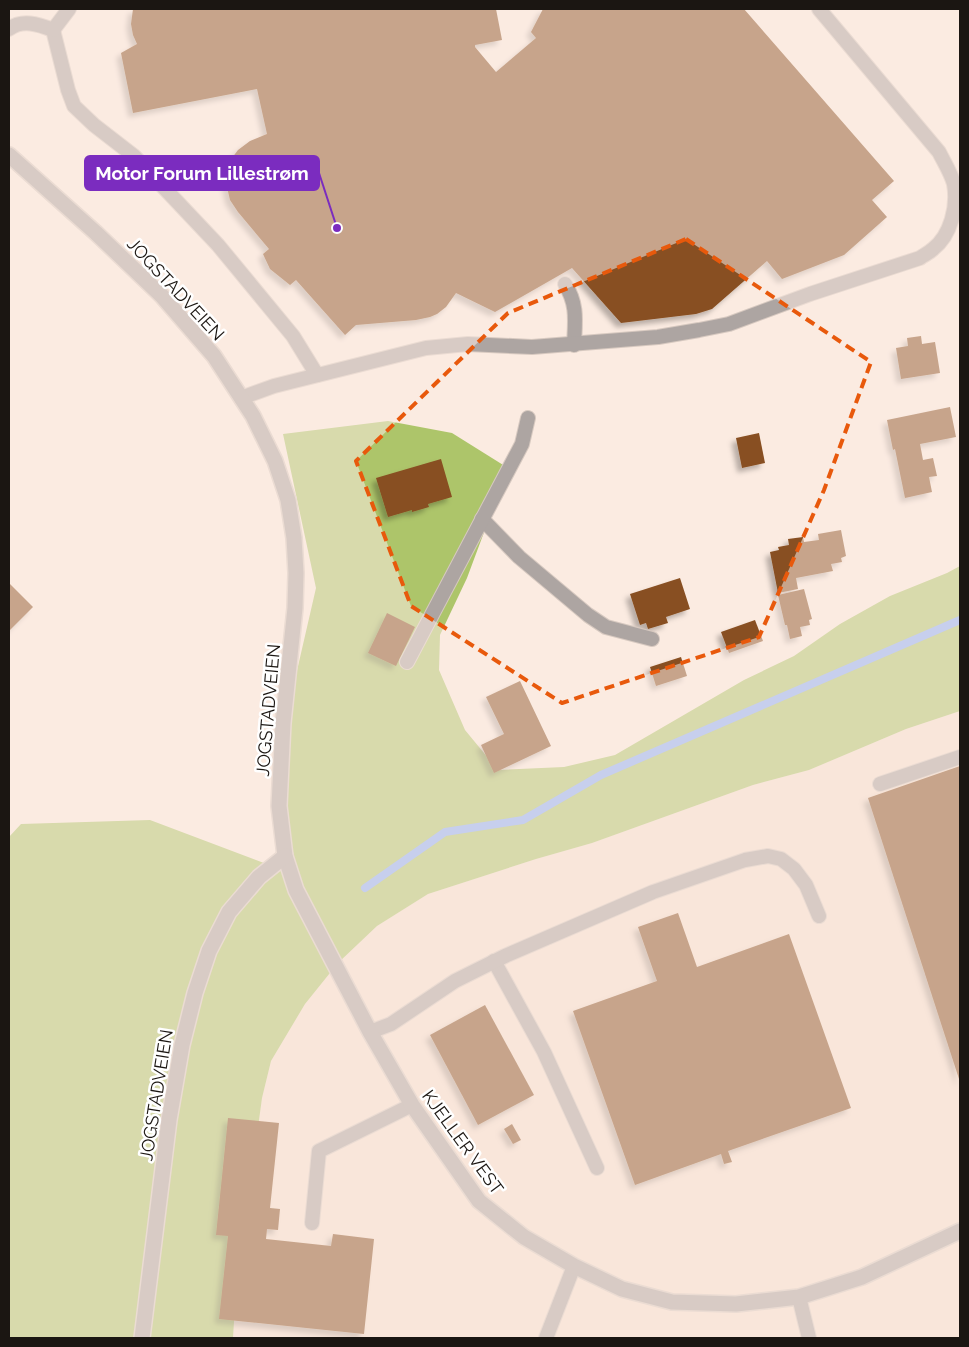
<svg xmlns="http://www.w3.org/2000/svg" width="969" height="1347" font-family="Raleway,sans-serif">
<style>
.built{fill:#f5dfd0}
.forest{fill:#adc56a}
.lines{fill:none;stroke-linecap:round;stroke-linejoin:round}
.stream{stroke:#87adfb;stroke-width:8}
.building{fill:#884f21;filter:url(#shadow)}
.lane-casing{stroke:#d7c9c0;stroke-width:16}
.street-casing{stroke:#d7c9c0;stroke-width:18}
.lane{stroke:#ada5a2;stroke-width:14}
.street{stroke:#ada5a2;stroke-width:15}
.marked{fill:none;stroke:#e8590c;stroke-width:4;stroke-dasharray:10 6;stroke-linejoin:round}
.labels{text-anchor:middle;dominant-baseline:central;stroke-width:5;stroke-linejoin:round;paint-order:stroke}
.street-label{font-size:18px;fill:#1b1612;stroke:#fff}
.leader{fill:none;stroke:#7b2cbf;stroke-width:2}
.callout-dot{fill:#7b2cbf;stroke:#fff;stroke-width:2}
.callout{fill:#7b2cbf;stroke:#7b2cbf;stroke-width:2}
.callout-label{font-size:19px;text-anchor:middle;font-weight:bold;fill:#fff}
</style>
<defs>
<filter id="shadow"><feDropShadow dx="-4.5" dy="4.5" stdDeviation="2.5" flood-color="#0004"/></filter>
</defs>
<rect width="100%" height="100%" fill="#fbebe1"/>
<path class="built" d="M 960,711 L 960,1338 L 233,1338 L 236,1290 L 262,1098 L 271,1061 L 305,1004 L 338,963 L 377,926 L 428,894 L 536,859 L 592,843 L 753,785 L 809,770 L 906,729 Z"/>
<path class="forest" d="M 388,421 L 452,433 L 508,468 L 467,578 L 440,635 L 439,670 L 465,730 L 498,770 L 564,767 L 615,755 L 744,680 L 794,656 L 840,624 L 890,596 L 947,573 L 960,566 L 960,711 L 906,729 L 809,770 L 753,785 L 592,843 L 536,859 L 428,894 L 377,926 L 338,963 L 305,1004 L 271,1061 L 262,1098 L 236,1290 L 233,1338 L 9,1338 L 9,837 L 21,824 L 150,820 L 285,871 L 286,770 L 296,675 L 316,588 L 283,434 Z"/>
<g class="lines">
<path class="stream" d="M 365,888 L 445,832 L 523,820 L 601,775 L 960,620"/>
</g>
<g class="building">
<path d="M 133,9 L 496,9 L 502,40 L 475,45 L 475,47 L 496,72 L 536,38 L 531,32 L 543,9 L 744,9 L 894,181 L 872,200 L 887,217 L 844,255 L 782,279 L 767,261 L 712,309 L 696,314 L 621,323 L 572,268 L 495,312 L 456,293 L 446,307 L 437,314 L 430,317 L 416,320 L 356,325 L 345,335 L 296,280 L 290,285 L 270,269 L 263,254 L 269,249 L 238,212 L 230,200 L 226,183 L 228,170 L 232,158 L 238,150 L 250,141 L 267,134 L 257,89 L 133,113 L 121,53 L 137,44 L 133,35 L 131,24 Z"/>
<path d="M 921,336 L 922,344 L 935,342 L 940,373 L 901,379 L 896,348 L 908,346 L 907,338 Z"/>
<path d="M 950,407 L 956,437 L 920,444 L 923,460 L 933,458 L 937,476 L 929,477 L 932,492 L 905,498 L 895,449 L 893,450 L 887,420 Z"/>
<path d="M 759,433 L 765,463 L 742,468 L 736,438 Z"/>
<path d="M 441,459 L 452,497 L 428,504 L 429,507 L 412,512 L 412,510 L 388,517 L 376,478 Z"/>
<path d="M 841,530 L 846,556 L 841,558 L 842,562 L 831,564 L 833,571 L 796,578 L 798,589 L 778,593 L 770,552 L 779,550 L 778,547 L 789,545 L 788,539 L 803,537 L 804,542 L 819,540 L 818,534 Z"/>
<path d="M 680,578 L 690,609 L 666,617 L 668,623 L 648,629 L 646,623 L 640,625 L 630,594 Z"/>
<path d="M 9,583 L 33,607 L 9,631 Z"/>
<path d="M 804,589 L 812,619 L 809,620 L 810,625 L 800,627 L 802,636 L 790,639 L 787,625 L 785,625 L 778,595 Z"/>
<path d="M 387,613 L 415,627 L 396,666 L 368,653 Z"/>
<path d="M 755,620 L 763,641 L 729,653 L 721,632 Z"/>
<path d="M 681,657 L 687,676 L 656,686 L 650,667 Z"/>
<path d="M 520,681 L 551,746 L 494,773 L 481,745 L 504,734 L 486,697 Z"/>
<path d="M 960,766 L 960,1082 L 868,798 Z"/>
<path d="M 678,913 L 697,967 L 789,934 L 851,1108 L 728,1151 L 732,1162 L 724,1164 L 721,1154 L 635,1185 L 573,1011 L 657,981 L 638,927 Z"/>
<path d="M 485,1005 L 534,1095 L 478,1125 L 430,1035 Z"/>
<path d="M 228,1118 L 279,1123 L 270,1208 L 280,1209 L 278,1230 L 267,1229 L 266,1239 L 331,1246 L 333,1234 L 374,1239 L 364,1334 L 219,1319 L 228,1236 L 216,1235 Z"/>
<path d="M 512,1124 L 521,1140 L 513,1144 L 504,1129 Z"/>
</g>
<g class="lines">
<g class="lane-casing">
<g id="lane">
<path d="M 9,29 C 22,19 38,24 53,30 L 68,90 L 74,106 L 94,125 L 134,156 L 218,245 L 293,336 L 317,375"/>
<path d="M 53,30 L 69,9"/>
<path d="M 565,284 C 578,305 575,321 574,345"/>
<path d="M 241,398 L 274,386 L 426,348 L 468,344 L 532,347 L 658,337 L 699,330 L 729,324 L 810,294 L 920,258 C 924,255 929,253 933,249 C 951,235 958,206 954,184 C 951,173 944,162 939,152 L 819,9"/>
<path d="M 482,519 L 519,557 L 588,615 L 606,627 L 652,639"/>
<path d="M 407,662 L 522,444 L 528,418"/>
<path d="M 880,784 L 960,757"/>
<path d="M 494,961 L 544,1052 L 597,1168"/>
<path d="M 370,1032 L 391,1024 L 455,981 L 505,956 L 653,892 L 745,860 L 768,856 L 781,859 L 794,869 L 806,885 L 819,916"/>
<path d="M 312,1223 L 319,1151 L 412,1105"/>
<path d="M 799,1297 L 809,1338"/>
<path d="M 546,1338 L 574,1266"/>
</g>
</g>
<g class="street-casing">
<g id="street">
<path d="M 9,155 L 96,233 L 162,296 L 214,356 L 253,416 L 275,461 L 288,500 L 294,538 L 296,573 L 295,608 L 283,723 L 279,806 L 285,856 L 296,890 L 370,1032 L 412,1105 L 479,1201 L 524,1237 L 574,1266 L 622,1289 L 672,1302 L 736,1304 L 799,1297 L 862,1277 L 960,1231"/>
<path d="M 142,1338 L 169,1120 L 182,1045 L 195,993 L 209,951 L 229,912 L 259,877 L 285,856"/>
</g>
</g>
<use href="#lane" class="lane"/>
<use href="#street" class="street"/>
</g>
<path d="M0 0H969V1347H0ZM 686,239 L 871,362 L 824,490 L 759,637 L 562,703 L 411,606 L 356,461 L 508,313 Z" fill="#fbebe1" fill-opacity=".55" fill-rule="evenodd"/>
<path class="marked" d="M 686,239 L 871,362 L 824,490 L 759,637 L 562,703 L 411,606 L 356,461 L 508,313 Z"/>
<g class="labels">
<g class="street-label">
<text transform="translate(176 289) rotate(47)">JOGSTADVEIEN</text>
<text transform="translate(268 710) rotate(-85)">JOGSTADVEIEN</text>
<text transform="translate(156 1095) rotate(-81)">JOGSTADVEIEN</text>
<text transform="translate(463 1142) rotate(54)">KJELLER VEST</text>
</g>
</g>
<path class="leader" d="M337 228L319 173"/>
<circle class="callout-dot" cx="337" cy="228" r="5"/>
<rect class="callout" x="85" y="156" width="234" height="34" rx="5"/>
<g class="callout-label">
<text x="202" y="180">Motor Forum Lillestrøm</text>
</g>
<rect width="969" height="1347" fill="none" stroke="#1b1612" stroke-width="20"/>
</svg>
